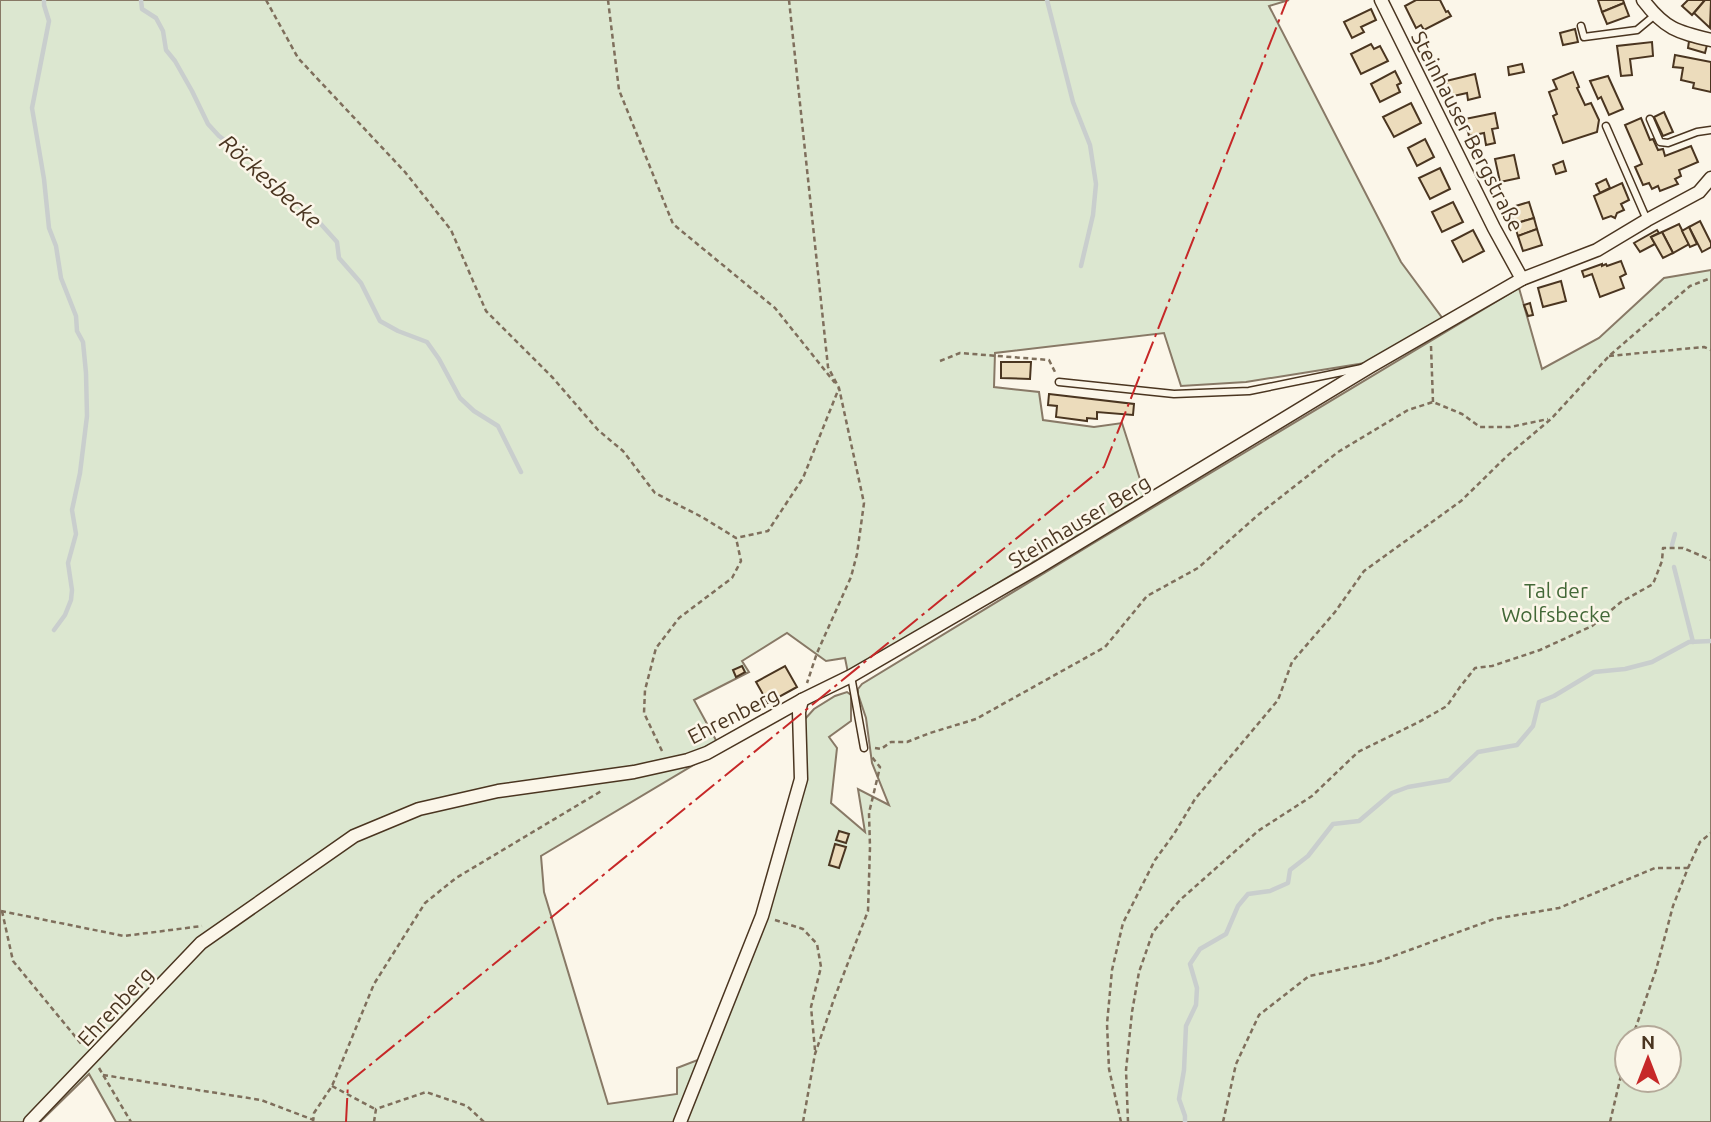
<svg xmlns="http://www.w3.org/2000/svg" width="1711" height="1122" font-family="Ubuntu,sans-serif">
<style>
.green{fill:#dce7d0;stroke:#887966;stroke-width:2;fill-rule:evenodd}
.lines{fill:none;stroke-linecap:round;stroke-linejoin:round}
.stream{stroke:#c9cecd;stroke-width:4.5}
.building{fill:#ecdcbc;stroke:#4a3520;stroke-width:2}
.service-casing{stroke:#4a3520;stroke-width:9}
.minor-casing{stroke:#4a3520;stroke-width:15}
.path{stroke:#7f6f5c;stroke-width:2.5;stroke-dasharray:5 3.5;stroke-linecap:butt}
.service{stroke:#fbf6e9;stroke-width:6}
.minor{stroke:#fbf6e9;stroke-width:12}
.power{stroke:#c62828;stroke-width:2;stroke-dasharray:24 5 3.5 5;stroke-linecap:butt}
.labels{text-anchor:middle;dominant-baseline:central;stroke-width:5;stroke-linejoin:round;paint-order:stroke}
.street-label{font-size:21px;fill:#4a3520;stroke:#fbf6e9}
.park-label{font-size:21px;fill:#436837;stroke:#fbf6e9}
.water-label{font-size:23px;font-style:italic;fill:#4a3520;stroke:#fbf6e9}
</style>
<rect width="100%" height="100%" fill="#fbf6e9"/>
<path class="green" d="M 0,0 L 1289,0 L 1269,6 L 1401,262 L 1443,319 L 1365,363 L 1246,382 L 1181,386 L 1164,333 L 995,353 L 994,387 L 1039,392 L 1043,420 L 1094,427 L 1122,423 L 1145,495 L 848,673 L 845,658 L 826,661 L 787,633 L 742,661 L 749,672 L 694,700 L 717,742 L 717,751 L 541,856 L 544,892 L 608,1104 L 677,1094 L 677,1068 L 703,1058 L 760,911 L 801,784 L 805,719 L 814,709 L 835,696 L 847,692 L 851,695 L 851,721 L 829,737 L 837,748 L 831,803 L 865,832 L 858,789 L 889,805 L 872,763 L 866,718 L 858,694 L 858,689 L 862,684 L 1092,544 L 1519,288 L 1542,369 L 1599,338 L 1664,278 L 1711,270 L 1711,1122 L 116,1122 L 89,1074 L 40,1122 L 0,1122 ZM 1627,1038 L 1669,1038 L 1669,1080 L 1627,1080 Z"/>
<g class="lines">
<g class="stream">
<path d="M 44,0 L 44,5 L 49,21 L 32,108 L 44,179 L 49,228 L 56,246 L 61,278 L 76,316 L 77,331 L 83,342 L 86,373 L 87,416 L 80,473 L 72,510 L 76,534 L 68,563 L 72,590 L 71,600 L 65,615 L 54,630"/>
<path d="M 141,0 L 142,9 L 156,18 L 163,31 L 166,50 L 175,61 L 192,91 L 208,124 L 219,136 L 248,157 L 274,186 L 292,196 L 302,208 L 310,212 L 337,242 L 339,258 L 361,283 L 380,321 L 398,331 L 427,342 L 439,359 L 460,398 L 474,411 L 498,426 L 521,472"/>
<path d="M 1047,0 L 1073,102 L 1090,145 L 1096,184 L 1093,215 L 1081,266"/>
<path d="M 1672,545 L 1675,534"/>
<path d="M 1674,567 L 1693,642"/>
<path d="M 1185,1122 L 1185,1116 L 1179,1099 L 1184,1070 L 1186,1026 L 1196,1005 L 1197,988 L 1190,964 L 1200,949 L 1226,934 L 1238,906 L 1248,894 L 1270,891 L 1288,883 L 1290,870 L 1308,856 L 1333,824 L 1359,821 L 1392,793 L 1408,787 L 1449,780 L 1478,752 L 1517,745 L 1533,726 L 1539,702 L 1554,696 L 1594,672 L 1625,669 L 1652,662 L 1689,642 L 1711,641"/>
</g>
</g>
<g class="building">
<path d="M 1416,0 L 1440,0 L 1446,12 L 1448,11 L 1451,16 L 1424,30 L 1421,25 L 1416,28 L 1405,6 Z"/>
<path d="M 1598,0 L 1623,0 L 1624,3 L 1602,12 Z"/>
<path d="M 1688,0 L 1705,0 L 1692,15 L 1682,6 Z"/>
<path d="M 1705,0 L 1711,0 L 1710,28 L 1694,13 Z"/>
<path d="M 1624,3 L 1629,16 L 1607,24 L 1602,12 Z"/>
<path d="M 1371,9 L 1376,20 L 1361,27 L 1364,32 L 1352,38 L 1344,22 Z"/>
<path d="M 1575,29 L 1578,42 L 1563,45 L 1560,33 Z"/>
<path d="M 1689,41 L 1707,45 L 1705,53 L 1688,48 Z"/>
<path d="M 1652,42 L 1653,56 L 1630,59 L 1632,75 L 1621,76 L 1617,46 Z"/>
<path d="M 1371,44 L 1374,49 L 1380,46 L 1388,61 L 1361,74 L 1351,54 Z"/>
<path d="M 1675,55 L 1711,62 L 1711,92 L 1693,88 L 1694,83 L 1681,80 L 1683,68 L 1673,67 Z"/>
<path d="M 1522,64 L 1524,72 L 1509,75 L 1508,67 Z"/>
<path d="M 1395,71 L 1401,83 L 1397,85 L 1400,92 L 1380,102 L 1371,84 Z"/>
<path d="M 1573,72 L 1579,87 L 1577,88 L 1585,105 L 1591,103 L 1599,120 L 1597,132 L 1563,143 L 1553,116 L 1557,114 L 1549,92 L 1557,89 L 1553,80 Z"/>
<path d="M 1475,74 L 1480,97 L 1468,100 L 1467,93 L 1449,97 L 1446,81 Z"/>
<path d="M 1608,76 L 1623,109 L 1609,115 L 1601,97 L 1598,99 L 1590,81 Z"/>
<path d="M 1411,103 L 1421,123 L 1394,137 L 1383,117 Z"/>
<path d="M 1664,112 L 1673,132 L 1663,136 L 1654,117 Z"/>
<path d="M 1495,113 L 1498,128 L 1492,129 L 1495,143 L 1486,145 L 1484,133 L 1469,136 L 1465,119 Z"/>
<path d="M 1641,118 L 1650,140 L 1653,139 L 1658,150 L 1663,149 L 1665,156 L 1691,146 L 1698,162 L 1679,170 L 1681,176 L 1675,179 L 1678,184 L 1660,191 L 1658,186 L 1652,189 L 1649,183 L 1643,185 L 1635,167 L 1642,164 L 1625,125 Z"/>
<path d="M 1425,139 L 1434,157 L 1417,166 L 1408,148 Z"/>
<path d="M 1514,155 L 1519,178 L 1500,182 L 1495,159 Z"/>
<path d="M 1563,161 L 1566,171 L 1556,174 L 1553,165 Z"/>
<path d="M 1440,168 L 1450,189 L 1430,199 L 1419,178 Z"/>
<path d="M 1606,179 L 1610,188 L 1600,193 L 1596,184 Z"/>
<path d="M 1622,183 L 1629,200 L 1621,204 L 1624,210 L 1617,213 L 1615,218 L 1611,216 L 1603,219 L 1594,196 Z"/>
<path d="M 1453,202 L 1463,222 L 1442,232 L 1432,212 Z"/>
<path d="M 1529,202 L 1534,218 L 1514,224 L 1509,208 Z"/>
<path d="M 1534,218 L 1537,229 L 1518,236 L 1514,224 Z"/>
<path d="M 1700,221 L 1711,243 L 1711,247 L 1702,252 L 1689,227 Z"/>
<path d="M 1679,224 L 1689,244 L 1673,253 L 1662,232 Z"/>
<path d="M 1689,227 L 1697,244 L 1690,247 L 1682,231 Z"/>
<path d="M 1537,229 L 1542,245 L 1523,251 L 1518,236 Z"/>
<path d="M 1473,230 L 1484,251 L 1463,262 L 1452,241 Z"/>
<path d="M 1657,230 L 1659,233 L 1651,237 L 1655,244 L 1640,252 L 1634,243 Z"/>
<path d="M 1662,232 L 1673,253 L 1663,258 L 1651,237 Z"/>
<path d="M 1621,261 L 1626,274 L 1620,277 L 1624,288 L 1600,297 L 1592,274 L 1584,277 L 1582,271 L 1602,264 L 1602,266 L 1606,264 L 1607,266 Z"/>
<path d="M 1561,281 L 1566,301 L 1543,307 L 1538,288 Z"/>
<path d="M 1530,303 L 1533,315 L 1528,316 L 1524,305 Z"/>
<path d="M 1001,362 L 1031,362 L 1030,379 L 1001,378 Z"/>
<path d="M 1049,394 L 1134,404 L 1133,415 L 1097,412 L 1097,419 L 1087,418 L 1087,421 L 1056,417 L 1057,406 L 1048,405 Z"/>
<path d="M 742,666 L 745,672 L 736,677 L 733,670 Z"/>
<path d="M 785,666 L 797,687 L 768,703 L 756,682 Z"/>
<path d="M 839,831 L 849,834 L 846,843 L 836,840 Z"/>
<path d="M 835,844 L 846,847 L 839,868 L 829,865 Z"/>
</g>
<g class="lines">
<g class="service-casing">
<g id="service">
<path d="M 1581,26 L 1584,37 L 1637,30 L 1655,15"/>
<path d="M 1650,119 L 1660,142 L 1668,143 L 1697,132 L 1711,130"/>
<path d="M 1606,126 L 1647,220"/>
<path d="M 1059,382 L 1174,394 L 1249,391 L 1362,368"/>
<path d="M 851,676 L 864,748"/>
</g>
</g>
<g class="minor-casing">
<g id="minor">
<path d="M 1381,0 L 1494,228 L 1522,279"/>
<path d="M 1643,0 C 1665,29 1677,32 1711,40"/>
<path d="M 30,1122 L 201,943 L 354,836 L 419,809 L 498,791 L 634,772 L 688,760 L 707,753 L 802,700 L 851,676 L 1039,567 L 1371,366 L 1522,279 L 1597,250 L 1647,220 L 1699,192 L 1711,178"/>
<path d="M 680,1122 L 762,916 L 801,779 L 799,712 L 802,700"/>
</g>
</g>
<g class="path">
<path d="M 266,0 L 298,58 L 405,172 L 451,230 L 486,311 L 553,378 L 598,430 L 623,451 L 655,493 L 702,517 L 736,538 L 768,531 L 803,478 L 839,388"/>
<path d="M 608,0 L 619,90 L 673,224 L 775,308 L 835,383"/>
<path d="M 789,0 L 828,367 L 839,388 L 864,503 L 857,554 L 851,577 L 817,653 L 807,683"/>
<path d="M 1431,346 L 1433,402"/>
<path d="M 1609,356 L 1704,347 L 1711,350"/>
<path d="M 940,361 L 960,353 L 1049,360 L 1056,374"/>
<path d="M 875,748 L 881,749 L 891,742 L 907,742 L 930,733 L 976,719 L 1105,647 L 1147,596 L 1198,568 L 1258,515 L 1338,452 L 1408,410 L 1433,402 L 1462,414 L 1480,427 L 1510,427 L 1548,419"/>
<path d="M 662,751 L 644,713 L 645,690 L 656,648 L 679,618 L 732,578 L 741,561 L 736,538"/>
<path d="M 1,911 L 124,936 L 202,926"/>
<path d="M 2,911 L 13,961 L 83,1046"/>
<path d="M 775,920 L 803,929 L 817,944 L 821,967 L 811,1007 L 815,1050"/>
<path d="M 1632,1038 L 1656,970 L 1673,906 L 1688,868 L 1700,842 L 1711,833"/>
<path d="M 99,1068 L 131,1122"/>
<path d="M 103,1075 L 261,1100 L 314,1120"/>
<path d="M 332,1086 L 375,1109"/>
<path d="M 313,1122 L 314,1113 L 332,1086 L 374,984 L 425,903 L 456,878 L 603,790"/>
<path d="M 374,1122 L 376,1109 L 426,1092 L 467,1106 L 484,1122"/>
<path d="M 803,1122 L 815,1054 L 834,999 L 868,911 L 870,847 L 869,813 L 880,767 L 871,756"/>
<path d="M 1121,1122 L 1109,1069 L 1107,1024 L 1112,970 L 1123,923 L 1155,860 L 1174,834 L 1195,799 L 1278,700 L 1292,662 L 1335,612 L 1364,571 L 1461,501 L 1507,456 L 1551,419 L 1609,356 L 1690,286 L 1711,278"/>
<path d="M 1128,1122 L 1126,1070 L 1132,1012 L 1139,972 L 1153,932 L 1180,900 L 1258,831 L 1312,796 L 1358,752 L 1419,722 L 1447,706 L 1460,687 L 1475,668 L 1492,666 L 1540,650 L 1592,626 L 1621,602 L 1653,584 L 1662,561 L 1663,548 L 1683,548 L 1711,560"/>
<path d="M 1223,1122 L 1236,1064 L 1259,1015 L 1309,976 L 1377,962 L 1494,919 L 1559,908 L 1655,868 L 1688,868"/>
<path d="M 1610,1122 L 1627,1050"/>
</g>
<use href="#service" class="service"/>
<use href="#minor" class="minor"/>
<path class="power" d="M 346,1122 L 348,1083 L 1104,467 L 1287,0"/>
</g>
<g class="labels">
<g class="street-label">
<text transform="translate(1468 131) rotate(63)">Steinhauser Bergstraße</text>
<text transform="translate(1079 521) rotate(-31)">Steinhauser Berg</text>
<text transform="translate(733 715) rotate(-27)">Ehrenberg</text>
<text transform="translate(115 1006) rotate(-47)">Ehrenberg</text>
</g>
<g class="park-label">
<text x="1556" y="590">Tal der<tspan x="1556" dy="24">Wolfsbecke</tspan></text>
</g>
<g class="water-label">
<text transform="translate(271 181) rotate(42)">Röckesbecke</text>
</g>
</g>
<g transform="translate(1648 1059)"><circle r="33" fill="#fbf6e9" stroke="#b4a999" stroke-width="2"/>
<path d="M0-5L12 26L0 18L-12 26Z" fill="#c62828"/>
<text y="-10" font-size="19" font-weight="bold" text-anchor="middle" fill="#4a3520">N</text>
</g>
</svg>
